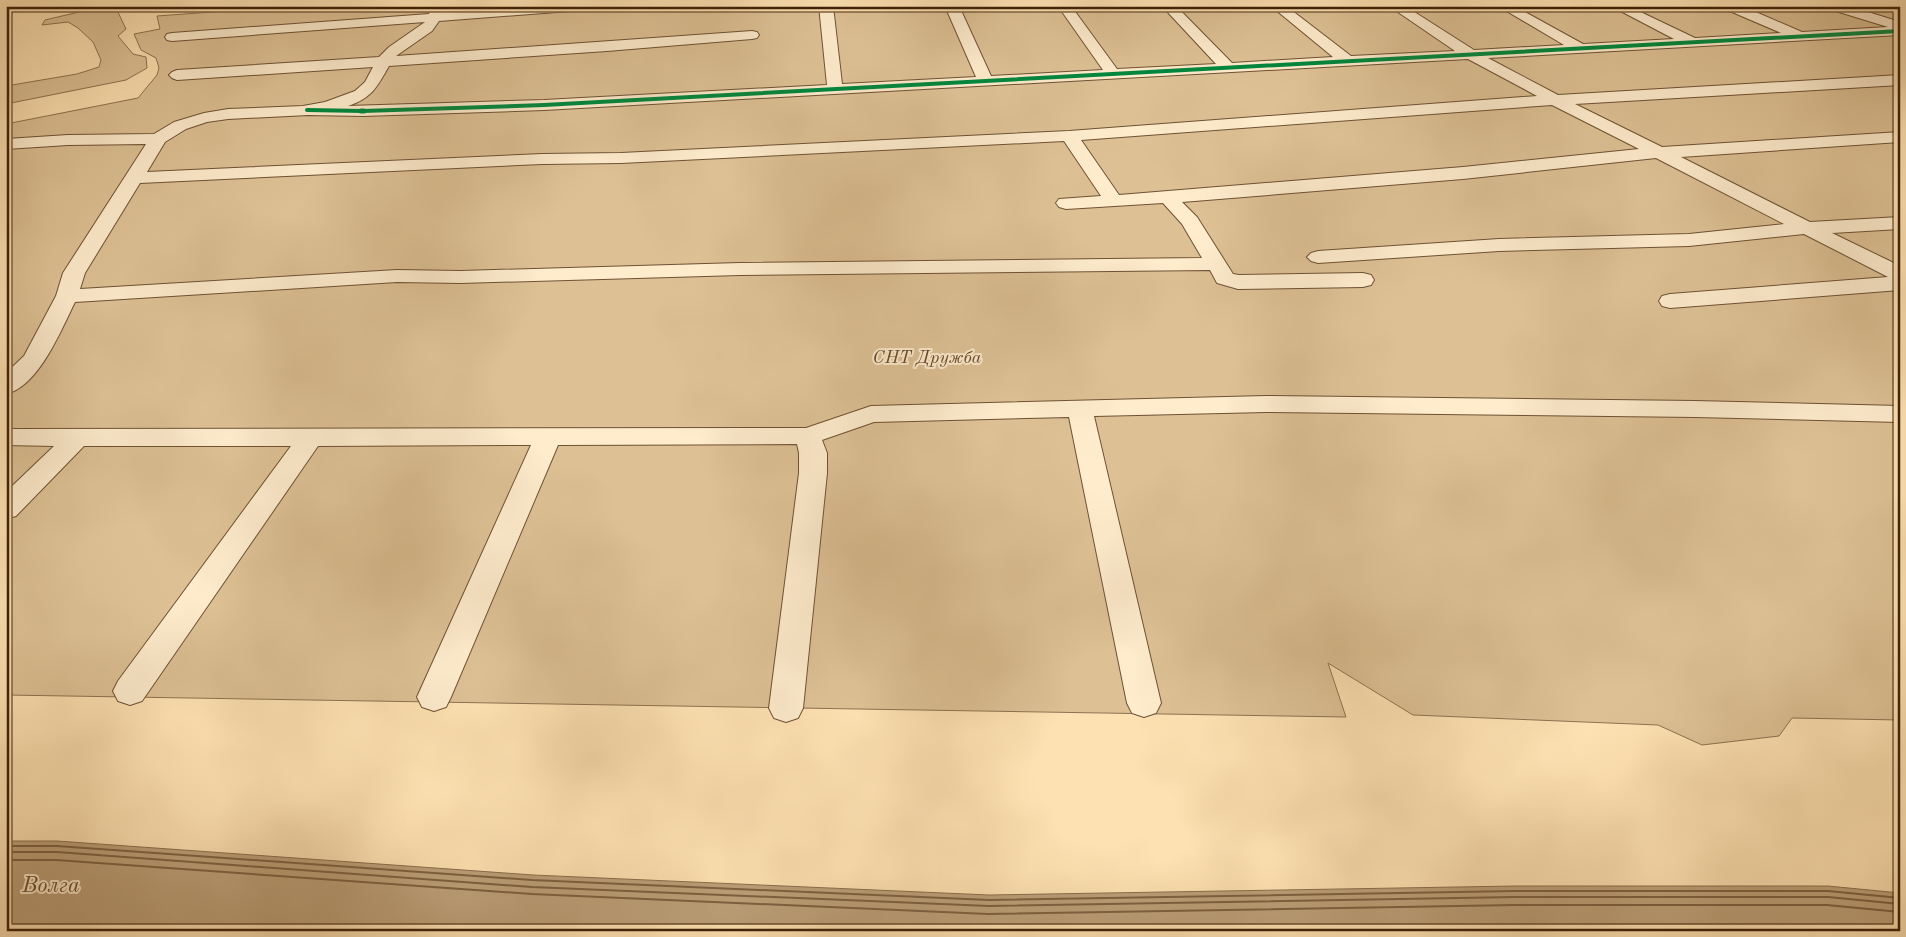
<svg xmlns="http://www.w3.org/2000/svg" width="1906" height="937" font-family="'Old Standard TT',serif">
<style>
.green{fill:#ddc195;stroke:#8e724f}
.water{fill:#bda079;stroke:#8a6e4c}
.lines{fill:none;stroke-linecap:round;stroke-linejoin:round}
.shore{stroke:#7e6141;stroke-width:2}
.minor-casing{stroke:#6e5233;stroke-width:2}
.minor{fill:#feeccd;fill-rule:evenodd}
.cycleway-far1-casing{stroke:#feeccd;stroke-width:5.5}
.cycleway-casing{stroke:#feeccd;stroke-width:7}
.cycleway-far1{stroke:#00873e;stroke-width:4}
.cycleway{stroke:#00873e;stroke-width:5}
.labels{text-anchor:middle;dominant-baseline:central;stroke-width:4;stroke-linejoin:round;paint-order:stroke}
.park-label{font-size:18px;font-style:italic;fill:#664a2c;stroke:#feeccd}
.near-water-label{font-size:22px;font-style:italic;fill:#6a4e30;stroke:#feeccd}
</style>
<rect width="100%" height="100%" fill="#fee1b2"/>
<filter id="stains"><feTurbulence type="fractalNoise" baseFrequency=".004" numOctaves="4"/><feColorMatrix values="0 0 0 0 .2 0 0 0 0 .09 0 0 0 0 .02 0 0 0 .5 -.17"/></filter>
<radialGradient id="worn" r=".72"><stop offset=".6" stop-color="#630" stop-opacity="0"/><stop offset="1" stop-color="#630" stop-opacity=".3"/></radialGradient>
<g class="green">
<path d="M 76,6 L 115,6 L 126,29 L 118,36 L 133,54 L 146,57 L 147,68 L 126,80 L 6,104 L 6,86 L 77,74 L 99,67 L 101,60 L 93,42 L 78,28 L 68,22 L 42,25 L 45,20 L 79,12 Z"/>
<path d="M 295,6 L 1900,6 L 1900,720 L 1792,718 L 1779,736 L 1702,745 L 1658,725 L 1413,715 L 1328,663 L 1346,717 L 6,695 L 6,124 L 138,98 L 157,75 L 159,68 L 156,58 L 141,50 L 134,34 L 160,29 L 157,16 Z"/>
</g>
<path class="water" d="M 6,841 L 57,841 L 533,875 L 989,895 L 1515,886 L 1828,886 L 1900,893 L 1900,931 L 6,931 Z"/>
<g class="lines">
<g class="shore">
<path d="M 6,846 L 57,846 L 532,880 L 989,900 L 1515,891 L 1828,891 L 1900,898"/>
<path d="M 6,852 L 57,852 L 532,887 L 989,906 L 1515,897 L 1828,897 L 1900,904"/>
<path d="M 6,860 L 56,860 L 532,894 L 988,914 L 1515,905 L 1827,905 L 1900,912"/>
</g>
<g class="minor-casing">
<g id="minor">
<path d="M 432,6 L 446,6 L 443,12 L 526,6 L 589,6 L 583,10 L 439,21 L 432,31 L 396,56 L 752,31 L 757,32 L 759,35 L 757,38 L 752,39 L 607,51 L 389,66 C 377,87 372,98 348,106 L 544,100 L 827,85 L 819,6 L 833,6 L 842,84 L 976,77 L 945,6 L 959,6 L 991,76 L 1103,70 L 1058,6 L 1071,6 L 1117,69 L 1216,64 L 1162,6 L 1176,6 L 1232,63 L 1333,57 L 1271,6 L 1286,6 L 1351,56 L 1455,51 L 1389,6 L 1405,6 L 1474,50 L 1564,45 L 1498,6 L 1514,6 L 1583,44 L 1674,39 L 1611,6 L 1628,6 L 1695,38 L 1781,33 L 1725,9 L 1724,6 L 1742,6 L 1802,32 L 1888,27 L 1829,9 L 1828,6 L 1849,6 L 1900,22 L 1900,35 L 1488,58 L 1558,95 L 1900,75 L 1900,85 L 1575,104 L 1662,147 L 1900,132 L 1900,142 L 1681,157 L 1810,222 L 1900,217 L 1900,229 L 1832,233 L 1900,266 L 1900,290 L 1670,308 L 1662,306 L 1659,301 L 1662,296 L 1670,294 L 1888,277 L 1804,234 L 1689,246 L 1499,251 L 1318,263 L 1311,261 L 1307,257 L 1311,253 L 1318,251 L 1499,239 L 1689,234 L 1784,224 L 1656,158 L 1463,179 L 1182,202 L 1197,217 L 1233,274 L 1239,275 L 1363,273 L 1371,275 L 1374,280 L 1371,285 L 1363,287 L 1238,289 L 1217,283 L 1210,270 L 740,275 L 461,283 L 397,282 L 75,302 C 61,330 39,386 6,394 L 6,373 L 24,356 L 56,296 L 63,273 L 146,144 L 68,145 L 6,149 L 6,139 L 68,135 L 154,134 L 174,122 L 204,113 L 228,109 L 303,106 L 325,102 L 355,91 L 365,82 L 373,67 L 177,80 L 172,78 L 169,75 L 172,72 L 177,70 L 379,57 L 389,47 L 425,22 L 172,41 L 167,40 L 165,37 L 167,34 L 172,33 L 429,14 ZM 1468,59 L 1537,96 L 1069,131 L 621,153 L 542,154 L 147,172 L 165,142 L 186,129 L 207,122 L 228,119 L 308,115 L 363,116 L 544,110 ZM 1552,105 L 1639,149 L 1463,167 L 1119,195 L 1081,140 ZM 1064,141 L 1101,196 L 1059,199 L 1056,203 L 1059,207 L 1066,209 L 1163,203 L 1182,224 L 1202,258 L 740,263 L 461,271 L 397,270 L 80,289 L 85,273 L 140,183 L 542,164 L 621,163 Z"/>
<path d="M 1266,396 L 1695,401 L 1900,406 L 1900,422 L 1695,417 L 1266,412 L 1094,416 L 1161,703 L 1156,713 L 1144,717 L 1132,713 L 1127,703 L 1069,417 L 874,422 L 822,440 L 827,453 L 827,473 L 803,708 L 798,718 L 786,722 L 774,718 L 769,708 L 799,473 L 799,453 L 797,444 L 558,445 L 451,697 L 446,707 L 434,711 L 422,707 L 417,697 L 531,445 L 318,446 L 142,701 L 130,705 L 118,701 L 113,691 L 118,681 L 291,446 L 84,446 L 16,516 L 6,519 L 6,492 L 54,446 L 6,445 L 6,429 L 806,428 L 871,406 Z"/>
</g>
</g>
<use href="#minor" class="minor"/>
<g class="cycleway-far1-casing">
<path id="cycleway-far1" d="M 307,110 L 363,111 L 544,105 L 1900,31"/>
</g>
<g class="cycleway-casing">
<path id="cycleway" d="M 361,111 L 364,111"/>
</g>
<use href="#cycleway-far1" class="cycleway-far1"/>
<use href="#cycleway" class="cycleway"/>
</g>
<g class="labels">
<g class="park-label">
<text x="927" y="358">СНТ Дружба</text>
</g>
<g class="near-water-label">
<text x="51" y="886">Волга</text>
</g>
</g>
<rect width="1906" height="937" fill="none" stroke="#fee1b2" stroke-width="25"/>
<rect x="8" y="8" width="1891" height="922" fill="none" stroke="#3e2209" stroke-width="2.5"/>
<rect x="12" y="12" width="1881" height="912" fill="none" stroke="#3e2209"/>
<rect width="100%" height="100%" filter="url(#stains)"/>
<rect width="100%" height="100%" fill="url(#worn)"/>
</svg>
